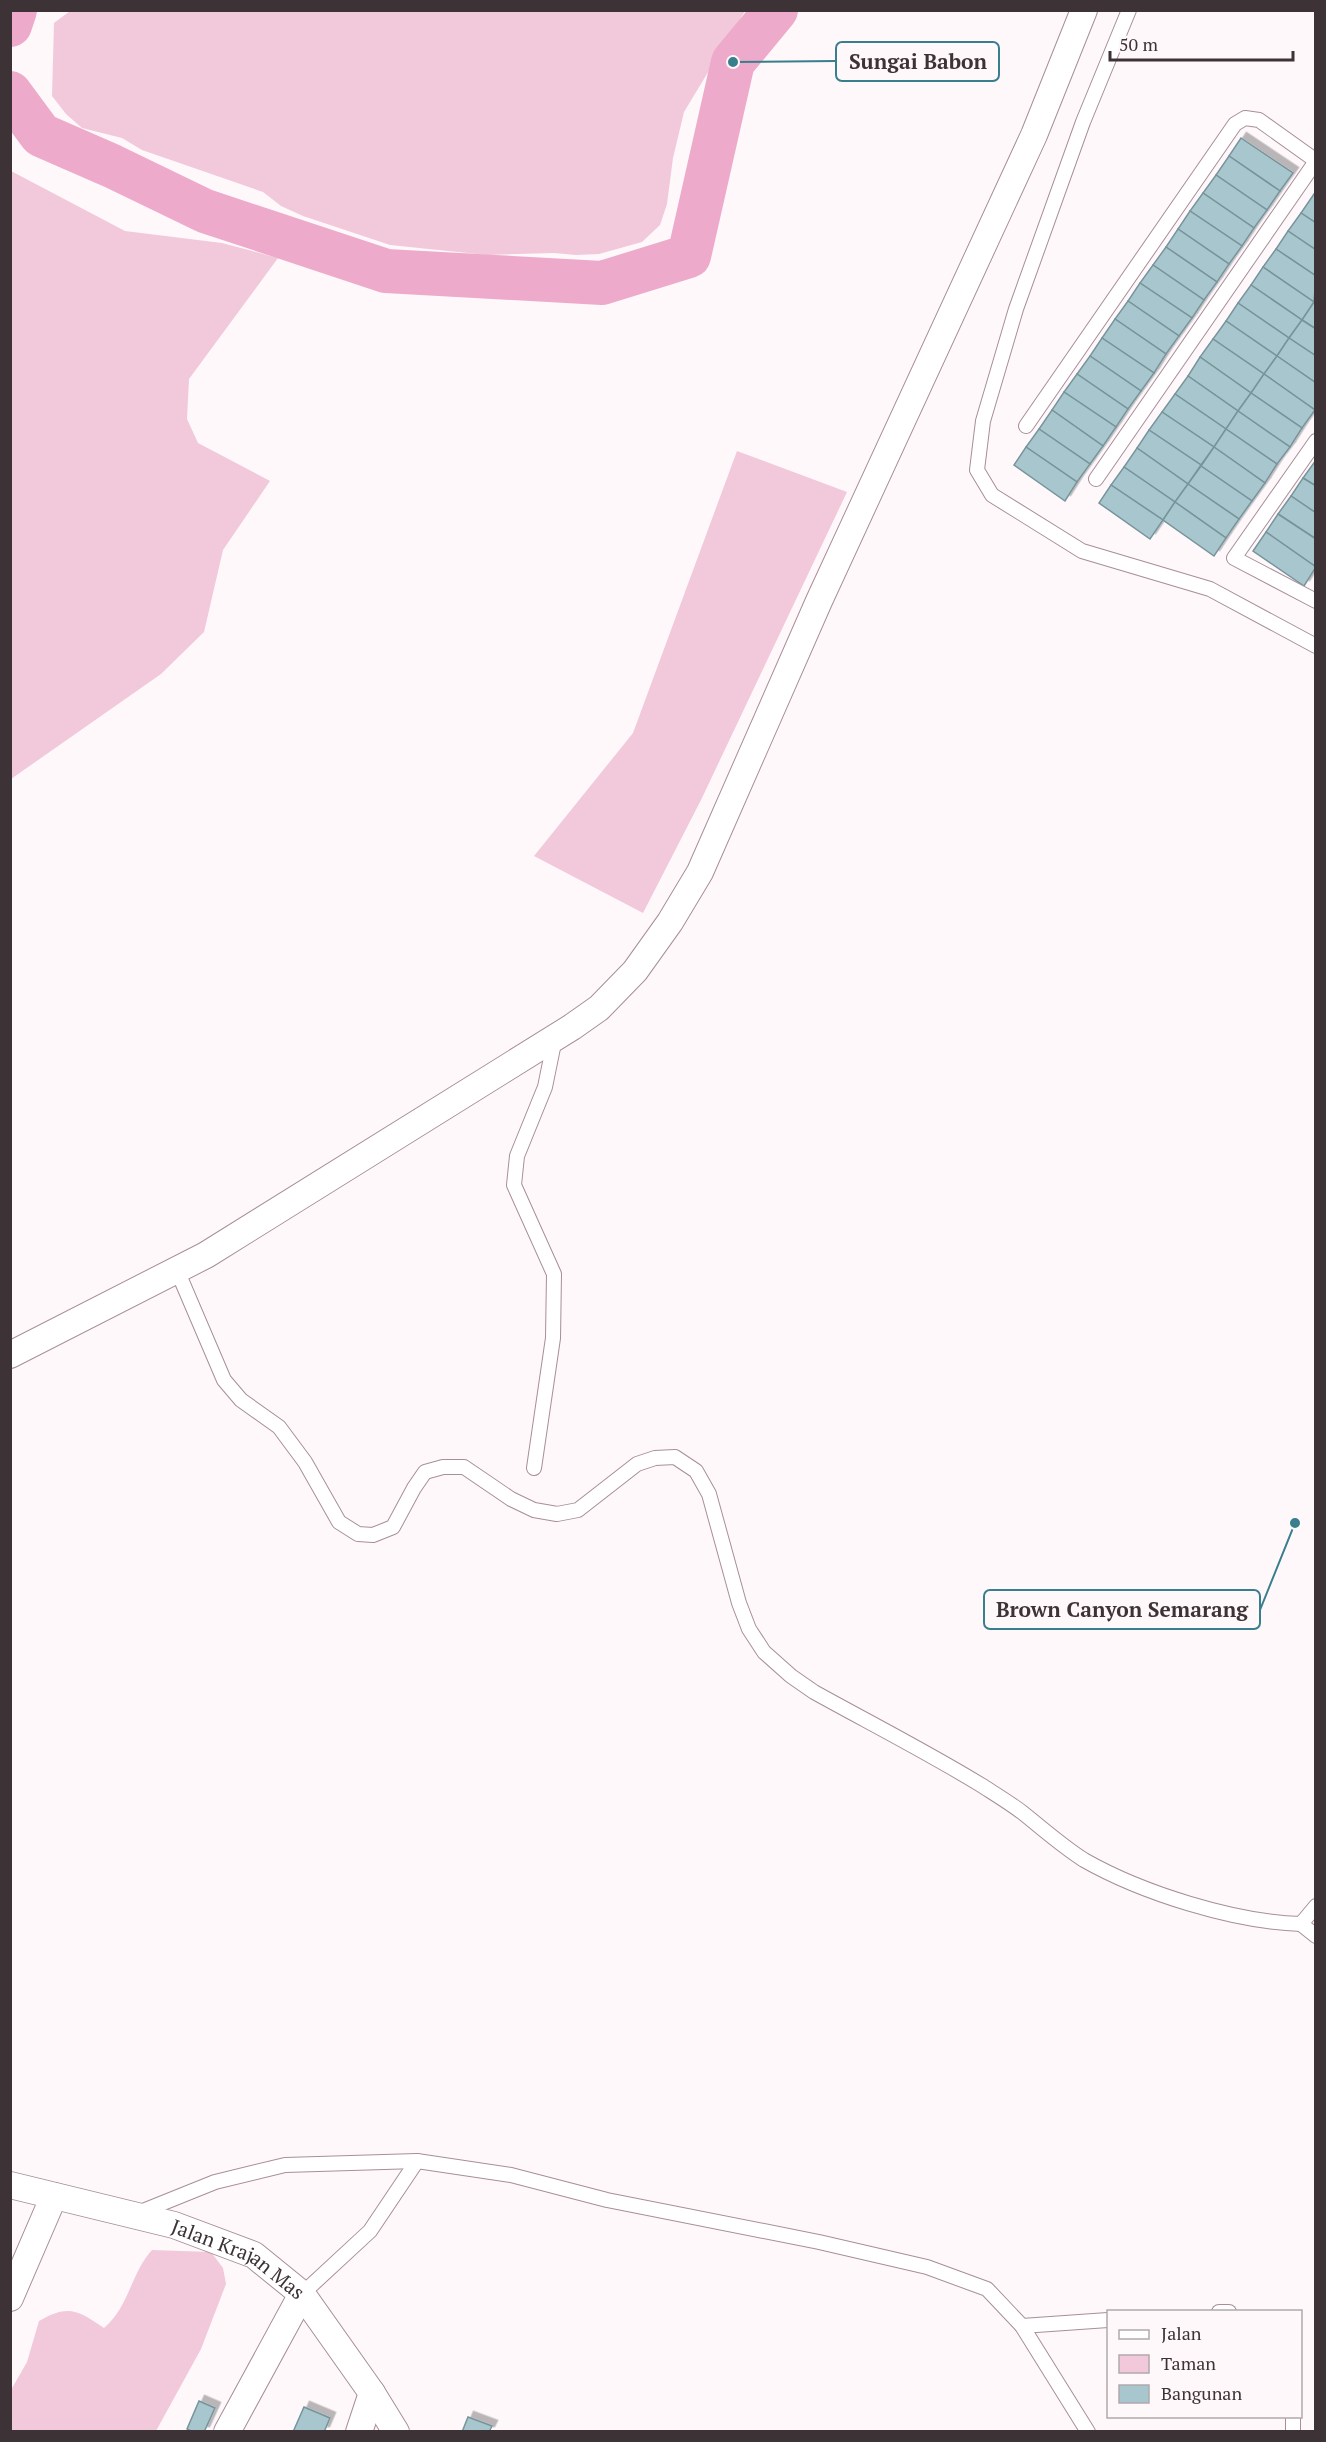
<svg xmlns="http://www.w3.org/2000/svg" width="1326" height="2442" font-family="'PT Serif',serif">
<style>
.green{fill:#f2c8db}
.lines{fill:none;stroke-linecap:round;stroke-linejoin:round}
.river{stroke:#edaaca;stroke-width:44}
.building{fill:#a8c6cd;stroke:#77949b;stroke-width:1.5;filter:url(#shadow)}
.service-casing{stroke:#a88e9a;stroke-width:16}
.minor-casing{stroke:#a88e9a;stroke-width:28}
.service{stroke:#fff;stroke-width:14}
.minor{stroke:#fff;stroke-width:26}
.labels{text-anchor:middle;dominant-baseline:central;stroke-width:4.5;stroke-linejoin:round;paint-order:stroke}
.street-label{font-size:20px;fill:#3d3337;stroke:#fef8fb}
.leader{fill:none;stroke:#397e8c;stroke-width:2}
.callout-dot{fill:#397e8c;stroke:#fef8fb;stroke-width:2}
.callout{fill:#fef8fb;stroke:#397e8c;stroke-width:2}
.callout-label{font-size:21px;text-anchor:middle;font-weight:bold;fill:#3d3337}
</style>
<defs>
<filter id="shadow"><feDropShadow dx="5.5" dy="-5.5" stdDeviation="0" flood-color="#0004"/></filter>
</defs>
<rect width="100%" height="100%" fill="#fef8fb"/>
<g class="green">
<path d="M 70,11 L 70,10 L 745,11 L 684,112 L 673,158 L 667,204 L 660,225 L 642,242 L 599,254 L 576,255 L 554,253 L 487,255 L 390,245 L 303,216 L 281,206 L 263,192 L 142,150 L 122,138 L 82,128 L 66,114 L 52,96 L 54,23 Z"/>
<path d="M 11,171 L 125,231 L 222,243 L 278,258 L 189,379 L 187,419 L 198,443 L 270,481 L 223,550 L 204,632 L 161,674 L 11,779 Z"/>
<path d="M 737,451 L 847,492 L 701,800 L 643,913 L 534,856 L 633,733 Z"/>
<path d="M 152,2250 L 211,2252 L 223,2268 L 226,2284 L 201,2349 L 156,2431 L 14,2432 L 11,2429 L 11,2390 L 27,2362 L 39,2321 C 68,2304 78,2310 104,2328 C 129,2307 131,2273 152,2250 Z"/>
</g>
<g class="lines">
<g class="river">
<path d="M 10,25 L 15,10"/>
<path d="M 10,93 L 41,135 L 112,166 L 205,211 L 386,271 L 602,283 L 689,256 L 733,62 L 776,10"/>
</g>
</g>
<g class="building">
<path d="M 1241,138 L 1293,173 L 1280,191 L 1229,156 Z"/>
<path d="M 1229,156 L 1280,191 L 1267,210 L 1216,175 Z"/>
<path d="M 1216,175 L 1267,210 L 1254,228 L 1203,193 Z"/>
<path d="M 1203,193 L 1254,228 L 1242,246 L 1190,211 Z"/>
<path d="M 1314,194 L 1316,195 L 1316,223 L 1301,213 Z"/>
<path d="M 1190,211 L 1242,246 L 1229,264 L 1178,229 Z"/>
<path d="M 1301,213 L 1316,223 L 1316,250 L 1288,231 Z"/>
<path d="M 1178,229 L 1229,264 L 1217,282 L 1166,247 Z"/>
<path d="M 1288,231 L 1316,250 L 1316,276 L 1276,249 Z"/>
<path d="M 1166,247 L 1217,282 L 1204,300 L 1153,265 Z"/>
<path d="M 1276,249 L 1316,276 L 1314,302 L 1263,267 Z"/>
<path d="M 1153,265 L 1204,300 L 1192,318 L 1140,283 Z"/>
<path d="M 1263,267 L 1314,302 L 1302,320 L 1251,285 Z"/>
<path d="M 1140,283 L 1192,318 L 1179,336 L 1128,301 Z"/>
<path d="M 1251,285 L 1302,320 L 1289,338 L 1238,303 Z"/>
<path d="M 1128,301 L 1179,336 L 1166,354 L 1115,319 Z"/>
<path d="M 1314,302 L 1316,303 L 1316,329 L 1302,320 Z"/>
<path d="M 1238,303 L 1289,338 L 1277,356 L 1226,321 Z"/>
<path d="M 1115,319 L 1166,354 L 1154,373 L 1102,338 Z"/>
<path d="M 1302,320 L 1316,329 L 1316,356 L 1289,338 Z"/>
<path d="M 1226,321 L 1277,356 L 1264,374 L 1213,339 Z"/>
<path d="M 1102,338 L 1154,373 L 1141,391 L 1090,356 Z"/>
<path d="M 1289,338 L 1316,356 L 1316,383 L 1277,356 Z"/>
<path d="M 1213,339 L 1264,374 L 1251,393 L 1200,357 Z"/>
<path d="M 1090,356 L 1141,391 L 1128,409 L 1077,374 Z"/>
<path d="M 1277,356 L 1316,383 L 1315,410 L 1264,374 Z"/>
<path d="M 1200,357 L 1251,393 L 1238,411 L 1188,376 Z"/>
<path d="M 1077,374 L 1128,409 L 1116,427 L 1064,392 Z"/>
<path d="M 1264,374 L 1315,410 L 1302,428 L 1251,393 Z"/>
<path d="M 1188,376 L 1238,411 L 1226,429 L 1175,394 Z"/>
<path d="M 1064,392 L 1116,427 L 1103,446 L 1052,410 Z"/>
<path d="M 1251,393 L 1302,428 L 1290,447 L 1238,411 Z"/>
<path d="M 1175,394 L 1226,429 L 1214,447 L 1162,412 Z"/>
<path d="M 1052,410 L 1103,446 L 1090,464 L 1039,429 Z"/>
<path d="M 1238,411 L 1290,447 L 1277,464 L 1226,429 Z"/>
<path d="M 1162,412 L 1214,447 L 1201,465 L 1149,430 Z"/>
<path d="M 1039,429 L 1090,464 L 1077,482 L 1026,447 Z"/>
<path d="M 1226,429 L 1277,464 L 1265,483 L 1214,447 Z"/>
<path d="M 1149,430 L 1201,465 L 1188,484 L 1137,448 Z"/>
<path d="M 1026,447 L 1077,482 L 1065,501 L 1014,465 Z"/>
<path d="M 1214,447 L 1265,483 L 1252,501 L 1201,466 Z"/>
<path d="M 1137,448 L 1188,484 L 1175,502 L 1124,467 Z"/>
<path d="M 1316,460 L 1316,486 L 1303,478 Z"/>
<path d="M 1201,466 L 1252,501 L 1239,519 L 1188,484 Z"/>
<path d="M 1124,467 L 1175,502 L 1163,520 L 1111,485 Z"/>
<path d="M 1303,478 L 1316,486 L 1316,513 L 1291,496 Z"/>
<path d="M 1188,484 L 1239,519 L 1226,538 L 1175,502 Z"/>
<path d="M 1111,485 L 1163,520 L 1150,539 L 1099,503 Z"/>
<path d="M 1291,496 L 1316,513 L 1316,539 L 1278,514 Z"/>
<path d="M 1175,502 L 1226,538 L 1214,556 L 1163,520 Z"/>
<path d="M 1278,514 L 1316,539 L 1316,567 L 1266,532 Z"/>
<path d="M 1266,532 L 1316,567 L 1304,586 L 1253,551 Z"/>
<path d="M 199,2401 L 215,2408 L 204,2432 L 193,2432 L 187,2429 Z"/>
<path d="M 304,2407 L 330,2418 L 324,2432 L 293,2432 Z"/>
<path d="M 468,2417 L 492,2426 L 489,2432 L 462,2432 Z"/>
</g>
<g class="lines">
<g class="service-casing">
<g id="service">
<path d="M 1129,10 L 1083,122 L 1016,309 L 983,421 L 977,470 L 992,495 L 1082,551 L 1210,589 L 1316,646"/>
<path d="M 1026,426 L 1235,124 L 1245,118 L 1259,120 L 1315,160"/>
<path d="M 1316,441 L 1234,558 L 1316,601"/>
<path d="M 1096,479 L 1316,161"/>
<path d="M 177,1270 L 224,1380 L 241,1400 L 279,1427 L 305,1462 L 339,1522 L 358,1534 L 373,1535 L 393,1527 L 414,1488 L 425,1472 L 443,1467 L 464,1467 L 511,1499 L 534,1510 L 557,1514 L 578,1510 L 637,1464 L 655,1458 L 675,1457 L 696,1471 L 709,1494 L 739,1603 L 749,1629 L 764,1652 L 791,1676 L 814,1692 C 870,1723 927,1752 981,1785 C 995,1794 1010,1803 1023,1813 C 1043,1829 1062,1846 1084,1860 C 1142,1893 1234,1922 1301,1924 L 1316,1906"/>
<path d="M 534,1468 L 553,1338 L 554,1274 L 514,1185 L 517,1156 L 545,1087 L 555,1038"/>
<path d="M 1301,1924 L 1316,1936"/>
<path d="M 138,2213 L 215,2182 L 285,2165 L 417,2161 L 511,2175 L 607,2200 L 819,2242 L 927,2267 L 987,2289 L 1022,2326 L 1088,2432"/>
<path d="M 302,2294 L 370,2231 L 417,2161"/>
<path d="M 1219,2312 L 1229,2312"/>
<path d="M 1022,2326 L 1108,2320"/>
<path d="M 1293,2416 L 1293,2432"/>
</g>
</g>
<g class="minor-casing">
<g id="minor">
<path d="M 10,1355 L 206,1255 L 572,1027 L 599,1008 L 635,971 L 670,922 L 700,872 L 819,601 L 1034,135 L 1084,10"/>
<path id="s1" d="M 10,2185 L 174,2225 L 254,2255 L 302,2294 L 372,2393 L 396,2432"/>
<path d="M 10,2298 L 54,2196"/>
<path d="M 227,2432 L 302,2294"/>
<path d="M 359,2432 L 372,2393"/>
</g>
</g>
<use href="#service" class="service"/>
<use href="#minor" class="minor"/>
</g>
<g class="labels">
<g class="street-label">
<text stroke="none"><textPath href="#s1" startOffset="242">Jalan Krajan Mas</textPath></text>
</g>
</g>
<path class="leader" d="M733 62L836 61M1295 1523L1260 1610"/>
<g class="callout-dot">
<circle cx="733" cy="62" r="6"/>
<circle cx="1295" cy="1523" r="6"/>
</g>
<g class="callout">
<rect x="836" y="42" width="163" height="39" rx="6"/>
<rect x="984" y="1590" width="276" height="39" rx="6"/>
</g>
<g class="callout-label">
<text x="918" y="69">Sungai Babon</text>
<text x="1122" y="1617">Brown Canyon Semarang</text>
</g>
<rect width="1326" height="2442" fill="none" stroke="#3d3337" stroke-width="24"/>
<rect x="1107" y="2310" width="195" height="108" fill="#fef8fb" stroke="#b1a9ad" stroke-width="1.5"/>
<rect x="1119" y="2330" width="30" height="9" fill="#ffffff" stroke="#b1a9ad" stroke-width="1.5"/>
<text x="1161" y="2340" font-size="18" fill="#3d3337">Jalan</text>
<rect x="1119" y="2355" width="30" height="18" fill="#f2c8db" stroke="#b1a9ad" stroke-width="1.5"/>
<text x="1161" y="2370" font-size="18" fill="#3d3337">Taman</text>
<rect x="1119" y="2385" width="30" height="18" fill="#a8c6cd" stroke="#b1a9ad" stroke-width="1.5"/>
<text x="1161" y="2400" font-size="18" fill="#3d3337">Bangunan</text>
<path d="M1110 51v9h183v-9" fill="none" stroke="#3d3337" stroke-width="3"/>
<text x="1119" y="51" font-size="18" fill="#3d3337" stroke="#fef8fb" stroke-width="4.5" paint-order="stroke">50 m</text>
</svg>
